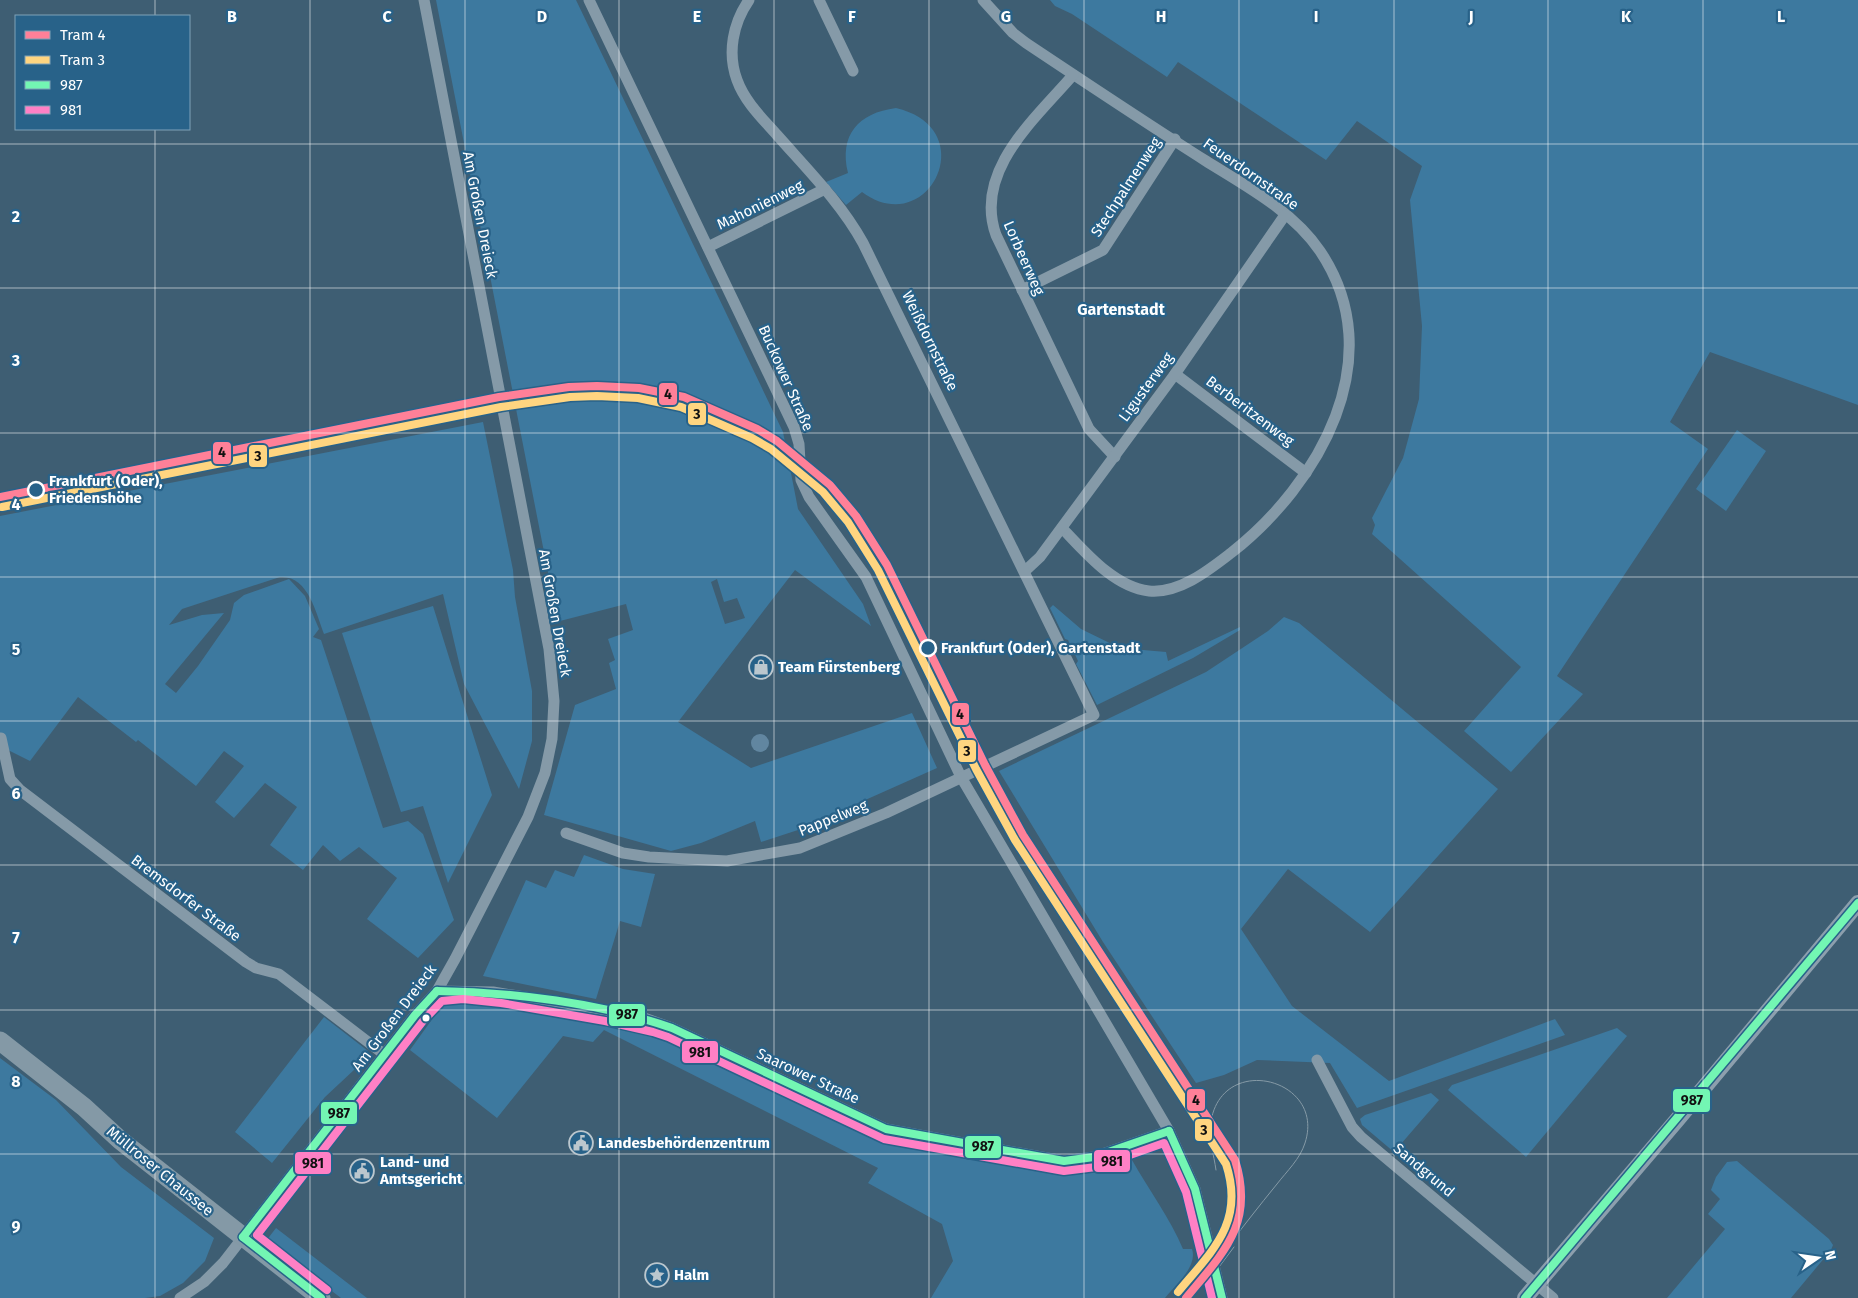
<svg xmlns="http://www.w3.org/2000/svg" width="1858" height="1298" font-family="'Fira Sans',sans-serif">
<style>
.green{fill:#3d799f;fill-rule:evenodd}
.water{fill:#6186a0}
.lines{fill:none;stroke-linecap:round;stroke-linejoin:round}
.street{stroke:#859aa8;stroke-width:11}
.secondary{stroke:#8d9fad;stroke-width:16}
.primary{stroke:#8499a6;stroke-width:19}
.tram{stroke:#859aa6;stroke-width:1}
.bus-1-casing{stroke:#286289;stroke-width:11}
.bus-2-casing{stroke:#286289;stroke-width:11}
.bus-1{stroke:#73f6b3;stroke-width:8}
.bus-2{stroke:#ff80c5;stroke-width:8}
.tram-1-casing{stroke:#286289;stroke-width:11}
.tram-2-casing{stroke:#286289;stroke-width:11}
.tram-1{stroke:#ff8098;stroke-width:8}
.tram-2{stroke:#ffd580;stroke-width:8}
.grid{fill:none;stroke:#fff;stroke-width:1;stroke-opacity:0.55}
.stop-dot{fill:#286289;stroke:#fff;stroke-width:2.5}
.bus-dot{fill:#fff;stroke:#286289;stroke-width:2}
.labels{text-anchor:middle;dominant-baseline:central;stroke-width:4.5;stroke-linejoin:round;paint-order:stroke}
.street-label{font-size:15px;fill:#fff;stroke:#286289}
.stop-label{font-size:15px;font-weight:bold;fill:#fff;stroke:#286289;text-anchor:start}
.poi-label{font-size:15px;font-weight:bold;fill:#fff;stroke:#286289;text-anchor:start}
.neighbourhood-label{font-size:16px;font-weight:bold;fill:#fff;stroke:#286289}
.grid-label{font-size:16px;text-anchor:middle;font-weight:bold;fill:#fff;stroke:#286289;stroke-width:4.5;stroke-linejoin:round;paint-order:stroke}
.line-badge{stroke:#286289;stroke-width:2}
.pale-badge-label{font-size:14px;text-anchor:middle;font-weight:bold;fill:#111}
</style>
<rect width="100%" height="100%" fill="#3e5e73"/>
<g class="green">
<path d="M 436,0 L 576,0 L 783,432 L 798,509 L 863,604 L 871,626 L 795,570 L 678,722 L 751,768 L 912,713 L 937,768 L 798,830 L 761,842 L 755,821 L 701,843 L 671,851 L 544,815 L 575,705 L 616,689 L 609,663 L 615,660 L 608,639 L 633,630 L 626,604 L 560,621 L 553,598 ZM 717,579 L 724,602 L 737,598 L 745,618 L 725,624 L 711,582 Z"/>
<path d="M 1050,0 L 1858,0 L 1858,405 L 1710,352 L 1670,422 L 1708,449 L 1557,676 L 1583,694 L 1511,772 L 1464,731 L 1521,667 L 1372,534 L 1375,525 L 1372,518 L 1403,458 L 1419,399 L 1422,326 L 1410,200 L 1422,166 L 1357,121 L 1326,160 L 1178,62 L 1167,77 L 1072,14 L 1055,6 Z"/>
<path d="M 896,108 C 984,129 928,241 862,192 L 846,205 L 826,182 L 848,173 C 839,135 858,113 896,108 Z"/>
<path d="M 483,422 L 513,570 L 515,597 L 532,691 L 532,741 L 519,789 L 464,684 L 443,594 L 324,634 C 316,613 308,575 280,577 L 182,609 L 169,625 L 202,615 L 224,613 L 165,684 L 176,693 L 198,666 L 230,620 L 234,603 L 244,595 L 289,579 L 305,596 L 319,629 L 313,637 L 321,640 L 383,828 L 408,821 L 423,834 L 454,920 L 418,958 L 367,919 L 397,878 L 359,847 L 340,861 L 323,845 L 303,870 L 270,845 L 297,807 L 265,783 L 234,818 L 215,802 L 244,766 L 224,751 L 196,786 L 138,740 L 136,742 L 78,697 L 30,761 L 8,750 L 0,735 L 0,516 Z"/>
<path d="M 1737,430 L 1766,451 L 1726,511 L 1696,489 Z"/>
<path d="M 1053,605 L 1081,629 L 1120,648 L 1166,652 L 1168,661 L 1240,627 L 1240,630 L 1193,658 L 1097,705 L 1076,664 L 1078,661 L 1068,640 L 1065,639 L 1050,608 Z"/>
<path d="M 433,606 L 492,795 L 448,883 L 423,806 L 401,812 L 342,633 Z"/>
<path d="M 1284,617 L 1299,623 L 1498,789 L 1370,932 L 1288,869 L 1241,929 L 1292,1006 L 1389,1081 L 1555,1019 L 1565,1035 L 1357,1108 L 1330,1063 L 1257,1060 L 1224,1075 L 1196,1083 L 1103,942 L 999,771 L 1206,672 L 1268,631 Z"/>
<path d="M 584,855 L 623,869 L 655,874 L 641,927 L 620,921 L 596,999 L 483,976 L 526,880 L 546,888 L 555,870 L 574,877 Z"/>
<path d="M 451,998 L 487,999 L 641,1027 L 881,1136 L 1068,1167 L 1132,1160 C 1149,1190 1170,1218 1183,1249 L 1192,1249 C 1198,1267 1175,1285 1165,1298 L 931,1298 L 953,1261 L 942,1224 L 868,1183 L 878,1168 L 604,1030 L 593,1042 L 563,1036 L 497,1118 L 410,1050 L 446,1000 Z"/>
<path d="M 324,1017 L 368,1051 L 355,1069 L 325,1097 L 272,1163 L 235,1132 Z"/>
<path d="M 1617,1028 L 1627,1036 L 1526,1157 L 1448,1090 L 1452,1085 Z"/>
<path d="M 0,1058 L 56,1100 L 121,1167 L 214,1238 L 205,1261 L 183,1283 L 160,1296 L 145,1298 L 0,1298 Z"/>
<path d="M 1431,1093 L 1439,1100 L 1394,1152 L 1362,1125 L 1360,1119 L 1365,1115 Z"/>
<path d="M 1737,1161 L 1829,1239 L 1833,1245 L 1831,1250 L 1791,1298 L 1667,1298 L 1725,1229 L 1708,1214 L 1720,1199 L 1711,1190 L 1716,1177 L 1727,1162 Z"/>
<path d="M 276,1228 L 367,1298 L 341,1298 L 266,1241 Z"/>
</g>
<circle class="water" cx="760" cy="743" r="9"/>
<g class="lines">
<g class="street">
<path d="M 589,0 L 794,427 L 799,444 L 801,480 L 809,497 L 866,577 L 961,777 L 1169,1131 L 1195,1189 L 1222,1298"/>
<path d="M 819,0 L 853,71"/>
<path d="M 983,0 L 1013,33 L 1026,43 C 1086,83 1146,123 1206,161 C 1246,186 1293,211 1320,251 C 1392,358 1319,484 1231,553 C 1209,570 1179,594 1149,591 C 1114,587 1085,552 1062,528"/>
<path d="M 1073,75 C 1036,118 973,171 996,235 L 1089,429 L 1115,457"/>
<path d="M 708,247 L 825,189"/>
<path d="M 1022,290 L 1103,250 L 1175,139"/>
<path d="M 1175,374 L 1306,473"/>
<path d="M 1025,571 L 1040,557 L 1175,374 L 1285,215"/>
<path d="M 1,738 L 10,779 L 20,790 L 246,962 L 256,968 L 279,974 L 385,1055"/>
<path d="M 566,833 L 623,853 L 649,857 L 727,861 L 800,848 L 886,813 L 1094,715 L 863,243 C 841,203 807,169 777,135 C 762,118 745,102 737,80 C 727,53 733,23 749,0"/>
<path d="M 437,991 L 493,992 L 599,1009 L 644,1018 L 672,1028 L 886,1129 L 1064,1161 L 1094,1157 L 1169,1131"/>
<path d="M 1317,1060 L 1352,1127 L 1361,1137 L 1553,1298"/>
<path d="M 180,1298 L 204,1282 L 223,1263 L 415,1015 L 437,991 L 455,959 L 528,817 L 545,773 L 552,739 L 554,701 L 549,649 L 424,0"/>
</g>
<path class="secondary" d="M 1525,1298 L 1677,1120 L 1858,903"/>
<path class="primary" d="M 0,1041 L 84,1107 L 120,1140 L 321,1298"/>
<g class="tram">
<path d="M 1216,1170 C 1214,1155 1208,1137 1211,1121 C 1223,1052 1326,1079 1305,1143 C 1300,1159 1287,1171 1277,1184 C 1259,1206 1242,1228 1225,1250"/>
<path d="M 1186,1298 L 1216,1271 L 1234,1247"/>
</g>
<g class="bus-1-casing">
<g id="bus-1">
<path d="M 437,991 C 512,992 601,1003 672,1028 L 886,1129 L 1064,1161 L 1094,1157 L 1169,1131"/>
<path d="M 1169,1131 L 1195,1189 L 1222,1298"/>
<path d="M 243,1237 L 415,1015 L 437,991"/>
<path d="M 243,1237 L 321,1298"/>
<path d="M 1525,1298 L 1858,903"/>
</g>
</g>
<g class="bus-2-casing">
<path id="bus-2" d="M 327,1290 L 257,1235 L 423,1021 L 442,1001 L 463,999 L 501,1003 L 605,1021 L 653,1032 L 668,1037 L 884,1139 L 1064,1171 L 1096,1167 L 1164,1143 L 1186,1192 L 1212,1298"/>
</g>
<use href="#bus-1" class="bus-1"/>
<use href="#bus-2" class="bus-2"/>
<g class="tram-1-casing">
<path id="tram-1" d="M 0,497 L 499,397 L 569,387 L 597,386 L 639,388 L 684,397 L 757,429 L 777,441 L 830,485 L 856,516 L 887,565 L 985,765 L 1023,835 L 1235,1160 C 1255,1223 1224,1252 1186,1298"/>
</g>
<g class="tram-2-casing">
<path id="tram-2" d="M 2,507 L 501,407 L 570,397 L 597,396 L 638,398 L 681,407 L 752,438 L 771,449 L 823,492 L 848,522 L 878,570 L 976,769 L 1015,840 L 1226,1164 C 1245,1222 1213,1250 1178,1292"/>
</g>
<use href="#tram-1" class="tram-1"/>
<use href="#tram-2" class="tram-2"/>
</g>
<path class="grid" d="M 155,0 L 155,16M 310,0 L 310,1298M 465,0 L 465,1298M 619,0 L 619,1298M 774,0 L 774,1298M 929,0 L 929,1298M 1084,0 L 1084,1298M 1239,0 L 1239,1298M 1394,0 L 1394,1298M 1548,0 L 1548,1298M 1703,0 L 1703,1298M 155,129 L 155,1298M 0,144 L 1858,144M 0,288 L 1858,288M 0,433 L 1858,433M 0,577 L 1858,577M 0,721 L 1858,721M 0,865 L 1858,865M 0,1010 L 1858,1010M 0,1154 L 1858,1154"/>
<defs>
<g id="shop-ring" transform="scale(1.25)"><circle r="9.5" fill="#286289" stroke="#bbc7ce" stroke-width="1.5"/><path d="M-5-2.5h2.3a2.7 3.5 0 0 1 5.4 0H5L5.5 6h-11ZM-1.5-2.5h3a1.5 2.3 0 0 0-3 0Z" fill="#bbc7ce"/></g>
<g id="civic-ring" transform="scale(1.25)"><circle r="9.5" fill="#286289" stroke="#bbc7ce" stroke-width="1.5"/><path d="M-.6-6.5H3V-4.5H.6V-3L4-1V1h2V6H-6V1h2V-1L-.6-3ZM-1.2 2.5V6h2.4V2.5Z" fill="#bbc7ce"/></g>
<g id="sight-ring" transform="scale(1.25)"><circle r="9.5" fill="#286289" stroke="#bbc7ce" stroke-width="1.5"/><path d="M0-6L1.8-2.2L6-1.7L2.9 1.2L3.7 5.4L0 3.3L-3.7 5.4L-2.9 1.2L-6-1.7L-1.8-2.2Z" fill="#bbc7ce"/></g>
</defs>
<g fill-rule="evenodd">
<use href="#shop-ring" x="761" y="667"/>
<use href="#civic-ring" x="581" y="1143"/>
<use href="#civic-ring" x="362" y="1171"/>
<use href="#sight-ring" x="657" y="1275"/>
</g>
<g class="stop-dot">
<circle cx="36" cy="490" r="8"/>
<circle cx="928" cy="648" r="8"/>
</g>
<circle class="bus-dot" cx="426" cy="1018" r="4.5"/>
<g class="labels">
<g class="street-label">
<text transform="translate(1251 174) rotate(35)">Feuerdornstraße</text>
<text transform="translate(1126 187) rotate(-57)">Stechpalmenweg</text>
<text transform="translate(760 205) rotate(-26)">Mahonienweg</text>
<text transform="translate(480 215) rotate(79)">Am Großen Dreieck</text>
<text transform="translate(1024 258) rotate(66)">Lorbeerweg</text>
<text transform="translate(930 341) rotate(64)">Weißdornstraße</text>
<text transform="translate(786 378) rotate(66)">Buckower Straße</text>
<text transform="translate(1146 387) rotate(-54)">Ligusterweg</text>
<text transform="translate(1250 411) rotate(37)">Berberitzenweg</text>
<text transform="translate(555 613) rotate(80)">Am Großen Dreieck</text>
<text transform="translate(833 818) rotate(-22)">Pappelweg</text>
<text transform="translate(186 898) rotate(37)">Bremsdorfer Straße</text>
<text transform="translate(394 1018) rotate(-53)">Am Großen Dreieck</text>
<text transform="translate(808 1076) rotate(25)">Saarower Straße</text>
<text transform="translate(1424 1170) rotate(40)">Sandgrund</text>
<text transform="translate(160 1171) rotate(39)">Müllroser Chaussee</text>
</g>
<g class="stop-label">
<text x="49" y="481">Frankfurt (Oder),<tspan x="49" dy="17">Friedenshöhe</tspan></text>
<text x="941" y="648">Frankfurt (Oder), Gartenstadt</text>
</g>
<g class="poi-label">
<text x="778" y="667">Team Fürstenberg</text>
<text x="598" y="1143">Landesbehördenzentrum</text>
<text x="380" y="1162">Land- und<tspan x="380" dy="17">Amtsgericht</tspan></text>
<text x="674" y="1275">Halm</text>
</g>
<g class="neighbourhood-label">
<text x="1121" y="309">Gartenstadt</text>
</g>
</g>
<g class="grid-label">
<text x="232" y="22">B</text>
<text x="387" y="22">C</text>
<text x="542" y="22">D</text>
<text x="697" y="22">E</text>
<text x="852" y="22">F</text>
<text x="1006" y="22">G</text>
<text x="1161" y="22">H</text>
<text x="1316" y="22">I</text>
<text x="1471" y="22">J</text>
<text x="1626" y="22">K</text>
<text x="1781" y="22">L</text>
<text x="16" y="222">2</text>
<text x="16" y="366">3</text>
<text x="16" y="510">4</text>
<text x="16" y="655">5</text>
<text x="16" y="799">6</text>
<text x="16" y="943">7</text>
<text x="16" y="1087">8</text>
<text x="16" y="1232">9</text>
</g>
<g class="line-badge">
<rect x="658" y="382" width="20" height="24" rx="5" fill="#ff8098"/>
<rect x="687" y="402" width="20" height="24" rx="5" fill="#ffd580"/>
<rect x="212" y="441" width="20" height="24" rx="5" fill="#ff8098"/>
<rect x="248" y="444" width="20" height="24" rx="5" fill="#ffd580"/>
<rect x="951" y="702" width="19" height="24" rx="5" fill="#ff8098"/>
<rect x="957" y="739" width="20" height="24" rx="5" fill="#ffd580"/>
<rect x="608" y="1003" width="38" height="24" rx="5" fill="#73f6b3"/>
<rect x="681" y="1040" width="38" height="24" rx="5" fill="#ff80c5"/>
<rect x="1186" y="1088" width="20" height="24" rx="5" fill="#ff8098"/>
<rect x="1672" y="1088" width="39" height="25" rx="5" fill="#73f6b3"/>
<rect x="320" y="1101" width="38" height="24" rx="5" fill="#73f6b3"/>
<rect x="1194" y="1118" width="19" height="24" rx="5" fill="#ffd580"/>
<rect x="964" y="1135" width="38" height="24" rx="5" fill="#73f6b3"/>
<rect x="1093" y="1149" width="38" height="24" rx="5" fill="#ff80c5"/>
<rect x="294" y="1151" width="38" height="24" rx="5" fill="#ff80c5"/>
</g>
<g class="pale-badge-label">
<text x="668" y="399">4</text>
<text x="697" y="419">3</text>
<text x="222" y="457">4</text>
<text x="258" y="461">3</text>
<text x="960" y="719">4</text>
<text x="967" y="756">3</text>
<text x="627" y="1019">987</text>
<text x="700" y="1057">981</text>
<text x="1196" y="1105">4</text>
<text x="1692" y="1105">987</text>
<text x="339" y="1118">987</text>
<text x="1204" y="1135">3</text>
<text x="983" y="1151">987</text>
<text x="1112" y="1166">981</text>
<text x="313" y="1168">981</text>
</g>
<rect x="15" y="15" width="175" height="115" fill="#286289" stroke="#7ea1b8"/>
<rect x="25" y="31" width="25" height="8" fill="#ff8098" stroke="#7ea1b8"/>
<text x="60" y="40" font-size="15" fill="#ffffff">Tram 4</text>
<rect x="25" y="56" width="25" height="8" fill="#ffd580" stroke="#7ea1b8"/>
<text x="60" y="65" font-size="15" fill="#ffffff">Tram 3</text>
<rect x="25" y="81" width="25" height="8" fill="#73f6b3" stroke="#7ea1b8"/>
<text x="60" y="90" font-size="15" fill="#ffffff">987</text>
<rect x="25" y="106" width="25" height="8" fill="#ff80c5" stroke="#7ea1b8"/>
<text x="60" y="115" font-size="15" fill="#ffffff">981</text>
<g transform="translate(1818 1258) rotate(77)" stroke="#286289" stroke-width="4" paint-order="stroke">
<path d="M0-4L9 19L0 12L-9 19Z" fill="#ffffff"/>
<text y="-8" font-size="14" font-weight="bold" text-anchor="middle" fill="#ffffff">N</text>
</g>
</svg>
